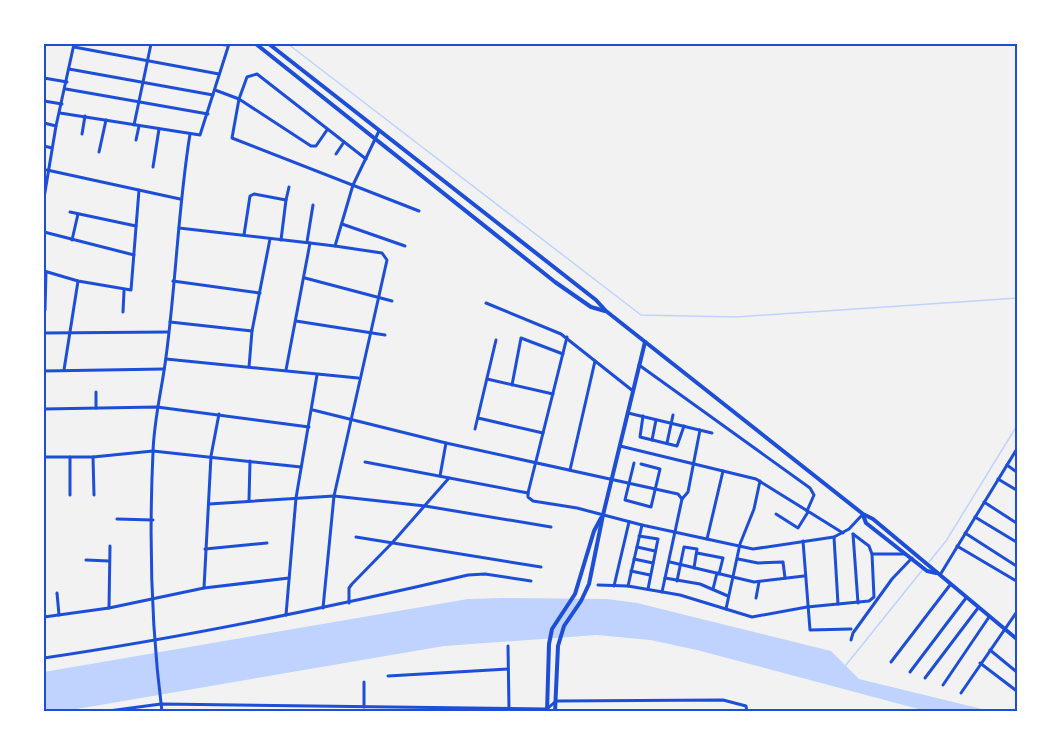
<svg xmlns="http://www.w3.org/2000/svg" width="1061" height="755" font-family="Montserrat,sans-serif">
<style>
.water{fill:#bfd3fe}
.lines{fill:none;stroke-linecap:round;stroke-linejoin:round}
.stream{stroke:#bfd3fe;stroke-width:1.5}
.minor{stroke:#1d4ed8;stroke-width:3}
.secondary{stroke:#1d4ed8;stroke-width:4}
.neatline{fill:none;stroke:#1d4ed8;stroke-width:2}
</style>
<rect width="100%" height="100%" fill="#f2f2f2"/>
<path class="water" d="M 504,598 L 607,599 L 637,603 L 831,651 L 859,679 L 990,711 L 926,711 L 697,650 L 650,640 L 597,635 L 444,646 L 65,711 L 44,712 L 44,672 L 468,599 Z"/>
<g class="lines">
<g class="stream">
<path d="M 288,44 L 641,315 L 736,317 L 1018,298"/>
<path d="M 929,562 L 946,541 L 1018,424"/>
<path d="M 846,665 L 924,568"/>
</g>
<g class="minor">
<path d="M 215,44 L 228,45"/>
<path d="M 74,47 L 219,74"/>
<path d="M 69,69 L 213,95"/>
<path d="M 44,78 L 67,82"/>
<path d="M 66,89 L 208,114"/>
<path d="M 215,90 L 239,99 L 311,146 L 316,146 L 327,130"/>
<path d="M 44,101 L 62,104"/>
<path d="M 60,113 L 200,135 L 229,44"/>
<path d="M 44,123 L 56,126"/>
<path d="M 134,125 L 151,44"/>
<path d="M 82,134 L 85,116"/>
<path d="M 136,140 L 139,126"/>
<path d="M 44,146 L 52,148"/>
<path d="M 99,152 L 106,120"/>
<path d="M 336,154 L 344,142"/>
<path d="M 366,159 L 257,74 L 247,77 L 239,99 L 232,138 L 419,211"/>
<path d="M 153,167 L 159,129"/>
<path d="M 47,170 L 180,199"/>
<path d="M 44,198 L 56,126 L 74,44"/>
<path d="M 286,200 L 289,187"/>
<path d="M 70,212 L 136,226"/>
<path d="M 342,224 L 405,246"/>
<path d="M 179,228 L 310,243"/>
<path d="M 44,232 L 134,255"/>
<path d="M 244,235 L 250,196 L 254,194 L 286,200 L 281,240"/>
<path d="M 72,240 L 78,214"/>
<path d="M 307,242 L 313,205"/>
<path d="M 44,271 L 78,281 L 131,290 L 139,190"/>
<path d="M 305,278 L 392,301"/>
<path d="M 173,281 L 260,293"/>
<path d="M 486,303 L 561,334 L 633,391"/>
<path d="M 45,310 L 46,272"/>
<path d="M 123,312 L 124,291"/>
<path d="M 296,321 L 385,335"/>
<path d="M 170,322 L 252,331"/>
<path d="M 44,333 L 168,332"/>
<path d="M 166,359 L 358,378"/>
<path d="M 639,365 L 810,488 L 814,495 L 807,511"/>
<path d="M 249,367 L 252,331 L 270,239"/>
<path d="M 64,370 L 78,281"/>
<path d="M 286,370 L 310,243 L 335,246 L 353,185 L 379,131"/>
<path d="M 44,371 L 164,369"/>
<path d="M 487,379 L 553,394"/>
<path d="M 512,385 L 521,338 L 563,354"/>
<path d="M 96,408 L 96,392"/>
<path d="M 44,409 L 157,407 L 309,427"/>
<path d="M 313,410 L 446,443 L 678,494 L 682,499 L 662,592"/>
<path d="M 628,413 L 712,433"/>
<path d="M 643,416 L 640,437 L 677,446 L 684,426"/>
<path d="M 478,418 L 543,433"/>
<path d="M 475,429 L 496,340"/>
<path d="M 652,440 L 656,420"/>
<path d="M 667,443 L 673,415"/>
<path d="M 620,446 L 756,479 L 843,533"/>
<path d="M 44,457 L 93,457 L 153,451 L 301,467"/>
<path d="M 70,457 L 70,495"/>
<path d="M 93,457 L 94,495"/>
<path d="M 365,462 L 528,493"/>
<path d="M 634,463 L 625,500 L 651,507 L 660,469 L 641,464"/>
<path d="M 1007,465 L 1018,473"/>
<path d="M 570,470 L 595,361"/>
<path d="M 440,476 L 446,443"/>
<path d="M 998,479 L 1018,491"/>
<path d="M 528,493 L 528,497 L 533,501 L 577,508 L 642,525 L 753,549 L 834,537 L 849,529 L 863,514"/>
<path d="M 528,493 L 567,337"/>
<path d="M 682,499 L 688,492 L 700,430"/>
<path d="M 249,500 L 250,461"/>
<path d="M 984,502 L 1018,524"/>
<path d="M 209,504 L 334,496 L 425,506 L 551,527"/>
<path d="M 776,514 L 798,528 L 808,512"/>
<path d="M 975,517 L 1018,543"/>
<path d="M 117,519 L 153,520"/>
<path d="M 965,533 L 1018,567"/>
<path d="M 853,534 L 858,603"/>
<path d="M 853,534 L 869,546 L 872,554"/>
<path d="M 639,536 L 658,539 L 648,589"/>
<path d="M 356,537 L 541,567"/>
<path d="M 834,537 L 838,604"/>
<path d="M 707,539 L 723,471"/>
<path d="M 803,541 L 810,630 L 851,629"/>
<path d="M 957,546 L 1018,582"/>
<path d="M 637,547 L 655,551"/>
<path d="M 205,549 L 267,543"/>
<path d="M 697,553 L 723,558 L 719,574"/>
<path d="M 634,559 L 653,563"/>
<path d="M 738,559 L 758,563 L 783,562 L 785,578"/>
<path d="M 86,560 L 109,561"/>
<path d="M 670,562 L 754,582 L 804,576"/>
<path d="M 631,571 L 650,575"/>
<path d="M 940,575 L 1018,447"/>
<path d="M 665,578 L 700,584 L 728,596"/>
<path d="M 677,581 L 684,547 L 697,549 L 694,568"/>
<path d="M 598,585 L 628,586 L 680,595 L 752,617 L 807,607 L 869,601 L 874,597 L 872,554 L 904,554"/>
<path d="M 614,586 L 629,522"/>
<path d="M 628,586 L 642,525"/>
<path d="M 204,588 L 211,456 L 219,414"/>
<path d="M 713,589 L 717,573"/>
<path d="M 57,593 L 59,615"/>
<path d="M 756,598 L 759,582"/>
<path d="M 349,603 L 349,588 L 352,584 L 392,543 L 449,478"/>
<path d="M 109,608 L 110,546"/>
<path d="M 323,608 L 334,496 L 387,260 L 382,253 L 335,246"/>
<path d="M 726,609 L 740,544 L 754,509 L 760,481"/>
<path d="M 286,615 L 296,498 L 317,375"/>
<path d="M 44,617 L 109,608 L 204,588 L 289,578"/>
<path d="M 851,640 L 853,633 L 892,579 L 912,558"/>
<path d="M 508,646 L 509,709"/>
<path d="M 990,650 L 1018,673"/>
<path d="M 44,658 C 186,637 327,608 468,575 L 485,574 L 531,581"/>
<path d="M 891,662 L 950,585"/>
<path d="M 980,663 L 1018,692"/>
<path d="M 910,672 L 966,598"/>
<path d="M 388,676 L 508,669"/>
<path d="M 925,678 L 978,608"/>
<path d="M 943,685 L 989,617"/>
<path d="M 961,693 L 1018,610"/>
<path d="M 364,707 L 364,682"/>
<path d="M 101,712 L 161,704 L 547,709 L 556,701 L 723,700 L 746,706 L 747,712"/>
<path d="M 162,712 C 151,626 149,538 153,452 C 154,419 162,389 166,357 C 176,283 178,208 190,134"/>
</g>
<g class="secondary">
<path d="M 256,44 L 555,282 L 591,307 L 605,311"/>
<path d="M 269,44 L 596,300 L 606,311 L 863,514 L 873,519 L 1018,640"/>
<path d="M 863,515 L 866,523 L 927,571 L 936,573"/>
<path d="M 547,712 L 549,644 L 552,629 L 575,594 L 594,531 L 601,518"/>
<path d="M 555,712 L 558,646 L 564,626 L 581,601 L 589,584 L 603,515 L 645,342"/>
</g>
</g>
<rect width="1061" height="755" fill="none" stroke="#ffffff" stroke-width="90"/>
<rect x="45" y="45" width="971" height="665" class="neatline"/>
</svg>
